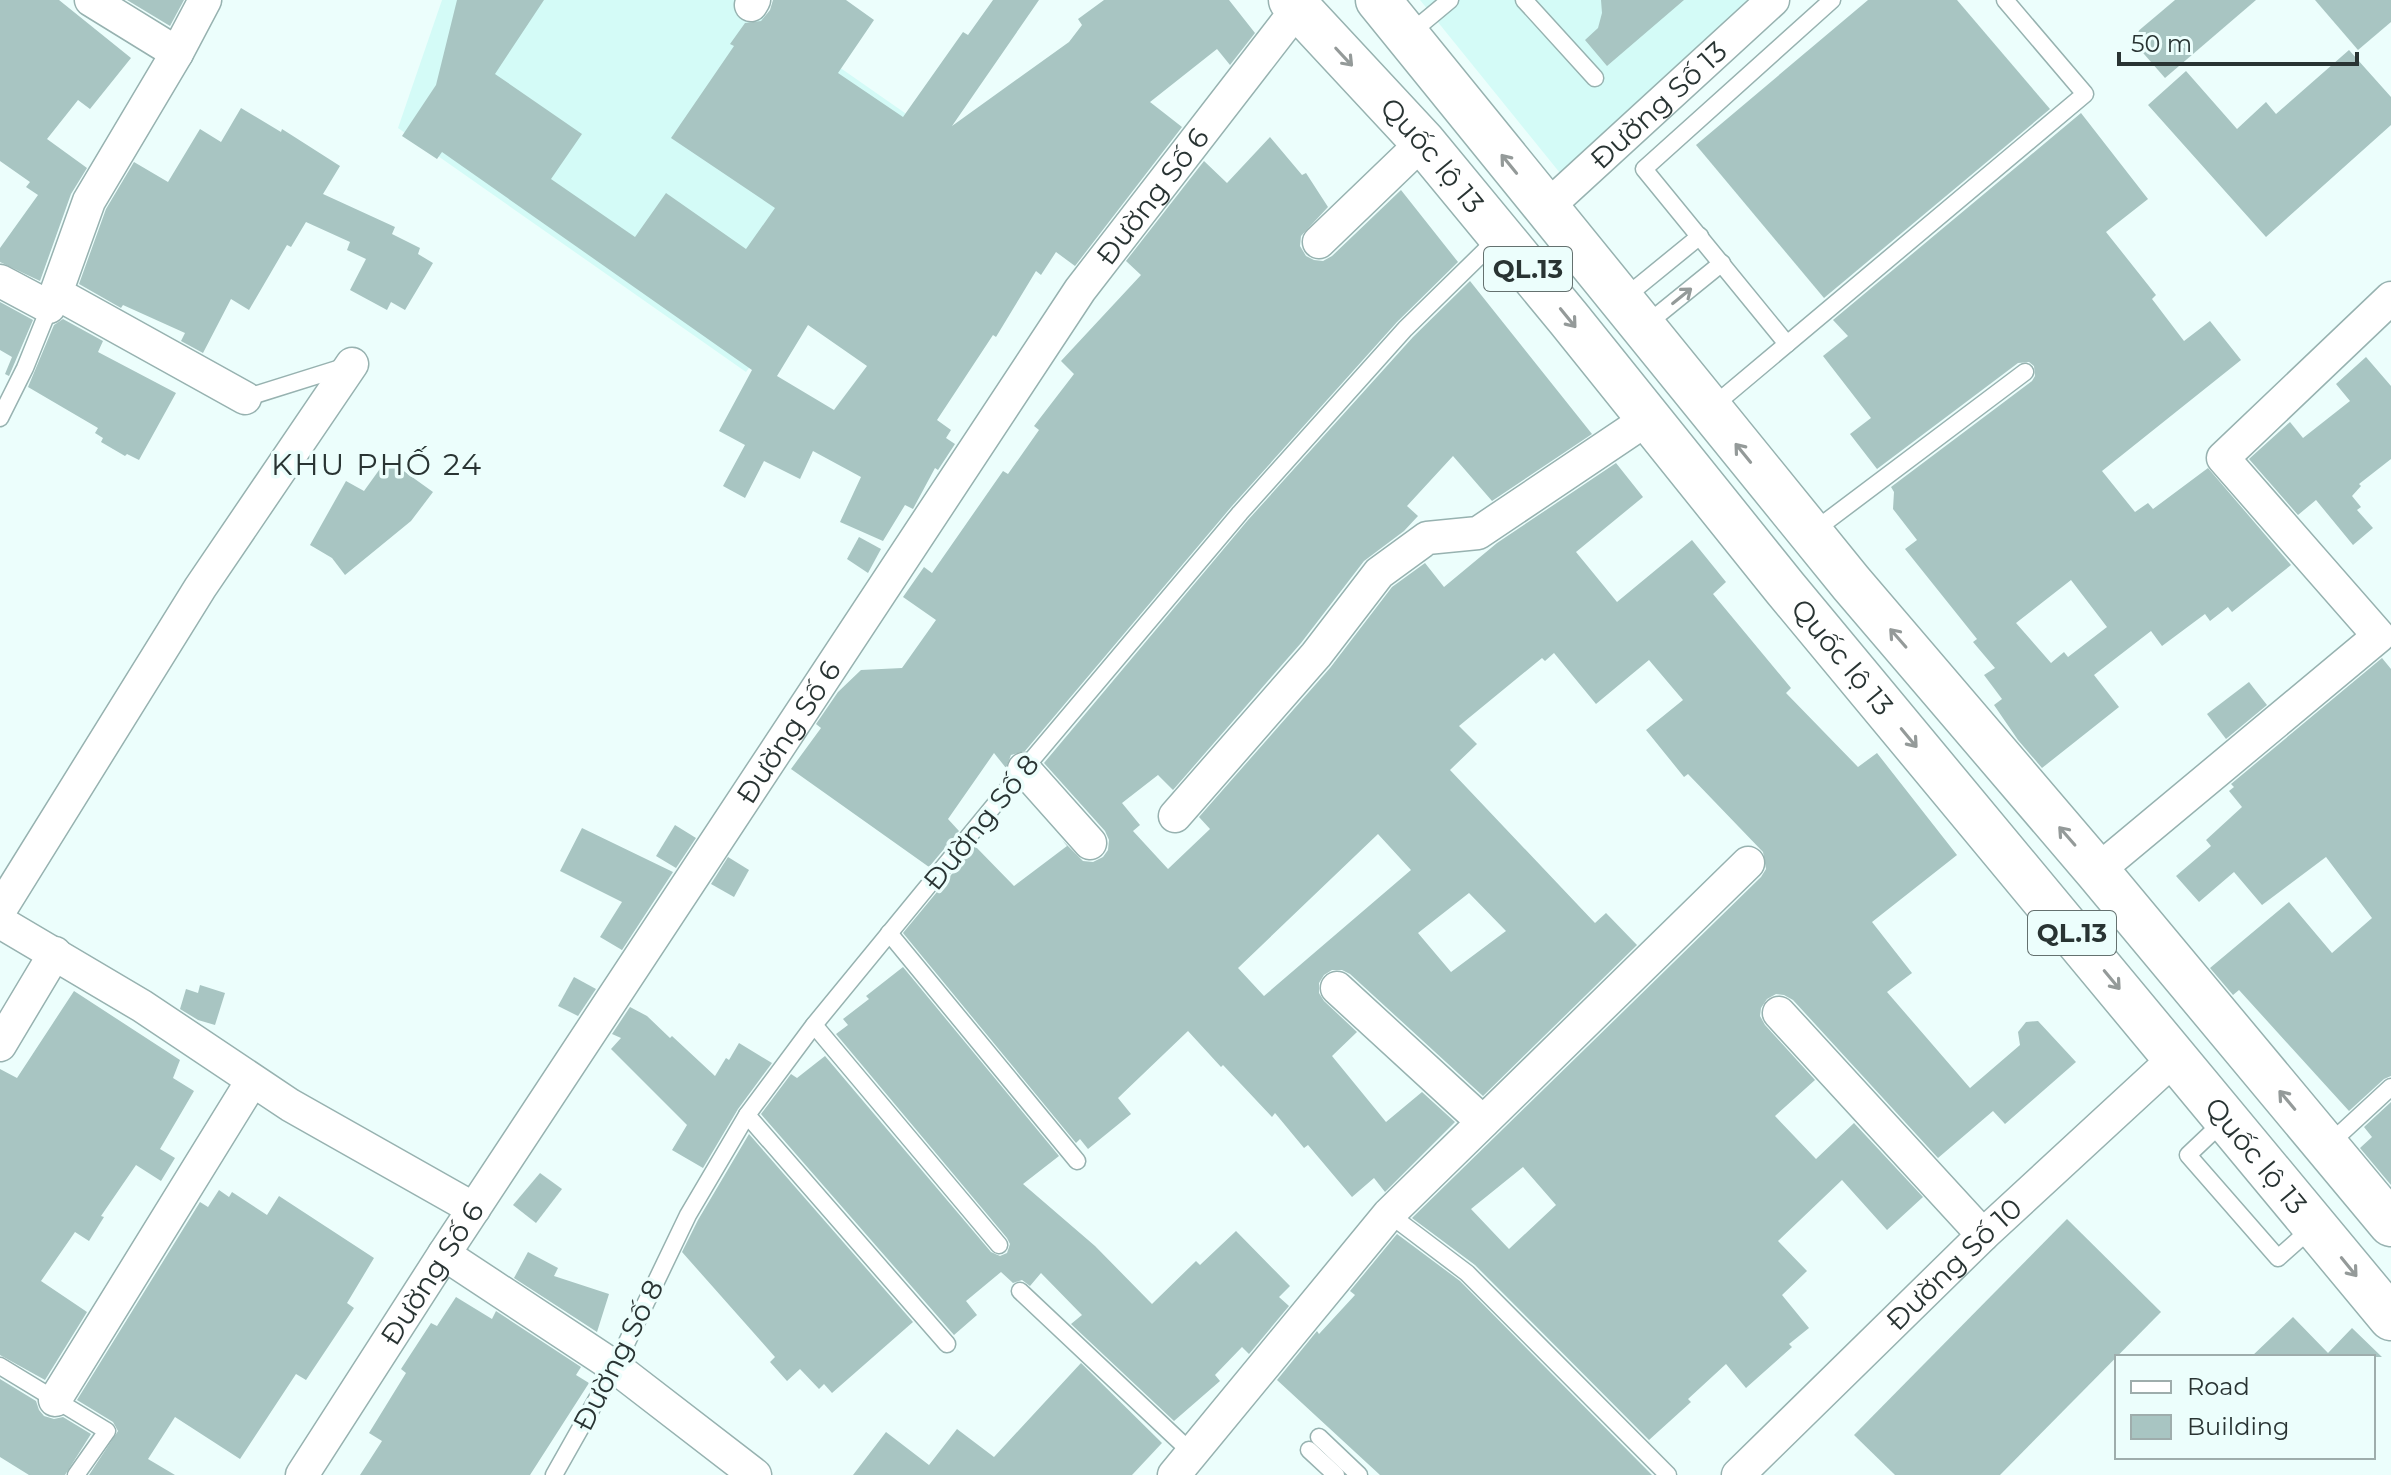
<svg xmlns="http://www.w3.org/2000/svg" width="2391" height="1475" font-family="Montserrat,sans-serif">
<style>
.built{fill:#d4fbf7}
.building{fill:#a8c5c2;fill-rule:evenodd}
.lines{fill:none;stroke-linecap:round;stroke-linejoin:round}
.service-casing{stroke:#97b2b0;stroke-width:19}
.minor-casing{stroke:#97b2b0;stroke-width:35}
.trunk-casing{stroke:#97b2b0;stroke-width:47}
.service{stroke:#fff;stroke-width:16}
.minor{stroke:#fff;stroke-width:32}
.trunk{stroke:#fff;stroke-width:44}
.oneway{stroke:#949a99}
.labels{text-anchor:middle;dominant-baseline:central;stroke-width:7;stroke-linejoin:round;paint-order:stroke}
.shield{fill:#ecfefc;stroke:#64716f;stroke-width:2}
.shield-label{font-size:26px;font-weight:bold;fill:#293433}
.street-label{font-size:28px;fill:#293433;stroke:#ecfefc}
.neighbourhood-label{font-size:30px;letter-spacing:2px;fill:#293433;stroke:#ecfefc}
</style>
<rect width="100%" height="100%" fill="#ecfefc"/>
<g class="built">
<path d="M 442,0 L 748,0 L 756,9 L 925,127 L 746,372 L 398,128 Z"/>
<path d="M 1420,0 L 1756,0 L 1560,173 Z"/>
</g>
<g class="building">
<path d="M 0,0 L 59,0 L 131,58 L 90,109 L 78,100 L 47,139 L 87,168 L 71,194 L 40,281 L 0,262 L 0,248 L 38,195 L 26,187 L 30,182 L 0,161 Z"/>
<path d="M 127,0 L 184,0 L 170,26 Z"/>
<path d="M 457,0 L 544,0 L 495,74 L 582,134 L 551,179 L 635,237 L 666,193 L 746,249 L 775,208 L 671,138 L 734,46 L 730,44 L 745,23 L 761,21 L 770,10 L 773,0 L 846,0 L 874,20 L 838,73 L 903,117 L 963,32 L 968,35 L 993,0 L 1039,0 L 952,126 L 1069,42 L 1082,25 L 1078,19 L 1104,0 L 1229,0 L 1255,33 L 1230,65 L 1217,49 L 1150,102 L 1182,127 L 1075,266 L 1056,252 L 1041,275 L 1036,271 L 996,337 L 993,335 L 937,420 L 951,430 L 946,438 L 955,444 L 938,470 L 935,468 L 913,509 L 905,505 L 883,541 L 840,522 L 861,477 L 813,451 L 800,479 L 764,461 L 745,498 L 723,486 L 745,445 L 719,431 L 752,370 L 442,152 L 437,159 L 402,136 L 436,85 ZM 808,325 L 867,366 L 834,410 L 777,376 Z"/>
<path d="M 1601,0 L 1684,0 L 1607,66 L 1585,40 L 1598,28 L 1602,13 Z"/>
<path d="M 1868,0 L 1957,0 L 2050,109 L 1824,298 L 1696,145 Z"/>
<path d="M 2175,0 L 2256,0 L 2165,78 L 2130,38 Z"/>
<path d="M 2315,0 L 2391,0 L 2391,22 L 2358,50 Z"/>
<path d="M 2349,50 L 2391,97 L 2391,125 L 2266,237 L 2148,105 L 2186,71 L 2237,129 L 2266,102 L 2276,114 Z"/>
<path d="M 241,108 L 281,132 L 282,129 L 340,166 L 323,194 L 395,227 L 392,234 L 420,248 L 418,254 L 433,263 L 405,310 L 391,302 L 387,310 L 350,290 L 366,259 L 347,250 L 350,242 L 306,222 L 291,247 L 287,245 L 249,310 L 231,299 L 203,353 L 181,341 L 185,333 L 123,305 L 121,308 L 79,284 L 106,209 L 134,162 L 168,182 L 200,129 L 221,142 Z"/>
<path d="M 2081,113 L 2148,199 L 2106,232 L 2156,295 L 2152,299 L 2184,341 L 2210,321 L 2241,360 L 2102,471 L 2135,512 L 2148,503 L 2153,509 L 2208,468 L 2291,565 L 2232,612 L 2228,607 L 2210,621 L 2205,614 L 2162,646 L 2151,631 L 2094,675 L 2119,707 L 2042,768 L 2018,740 L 1994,705 L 2002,699 L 1984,675 L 1995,668 L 1973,642 L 1977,639 L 1905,549 L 1917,540 L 1893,509 L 1894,492 L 1891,487 L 2032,381 L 2035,376 L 2034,366 L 2029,362 L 2018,363 L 1877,469 L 1850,434 L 1871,418 L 1823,356 L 1848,336 L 1833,320 ZM 2071,580 L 2107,627 L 2068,657 L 2064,652 L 2051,663 L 2016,623 Z"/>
<path d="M 1270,137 L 1302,175 L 1306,173 L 1328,207 L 1301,236 L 1300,246 L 1306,256 L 1314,260 L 1323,261 L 1332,256 L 1401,190 L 1458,262 L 1397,322 L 1232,506 L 1025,751 L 1011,755 L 1006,768 L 994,753 L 948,819 L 959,831 L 929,867 L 791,769 L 821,728 L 816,724 L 838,692 L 861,670 L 902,668 L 936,620 L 903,597 L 924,567 L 932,573 L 1003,471 L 1008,474 L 1039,430 L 1034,426 L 1074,374 L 1061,361 L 1141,275 L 1126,261 L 1204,161 L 1227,183 Z"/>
<path d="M 1470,281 L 1592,434 L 1492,501 L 1453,456 L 1407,506 L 1418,516 L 1404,531 L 1364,561 L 1301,643 L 1173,790 L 1158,775 L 1122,803 L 1140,825 L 1133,831 L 1168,869 L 1210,829 L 1199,817 L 1330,668 L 1392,587 L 1425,563 L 1444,587 L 1497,543 L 1616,463 L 1643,497 L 1576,552 L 1617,602 L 1692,540 L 1726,582 L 1713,594 L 1791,688 L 1786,693 L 1858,767 L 1877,753 L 1957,855 L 1872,922 L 1912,973 L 1887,992 L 1970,1088 L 2020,1045 L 2018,1032 L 2026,1022 L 2038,1021 L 2076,1062 L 2005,1124 L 1993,1111 L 1938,1158 L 1793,1000 L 1784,995 L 1776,994 L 1767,999 L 1761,1008 L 1760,1016 L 1765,1025 L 1815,1080 L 1775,1116 L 1816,1159 L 1854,1123 L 1923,1197 L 1887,1230 L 1842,1180 L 1778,1241 L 1807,1271 L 1782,1295 L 1809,1328 L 1789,1344 L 1792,1347 L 1746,1388 L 1726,1364 L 1688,1399 L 1691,1402 L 1649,1440 L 1475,1265 L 1412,1218 L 1761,877 L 1766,869 L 1763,852 L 1688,774 L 1684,777 L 1646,730 L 1683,700 L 1649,660 L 1596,704 L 1554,653 L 1545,661 L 1542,658 L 1459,726 L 1477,744 L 1450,770 L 1595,923 L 1606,913 L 1637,945 L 1483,1096 L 1350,974 L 1342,970 L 1332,970 L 1324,975 L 1319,983 L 1319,993 L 1324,1001 L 1357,1032 L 1332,1056 L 1386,1122 L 1422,1092 L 1455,1122 L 1385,1192 L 1374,1178 L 1352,1197 L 1308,1145 L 1304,1148 L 1275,1113 L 1272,1117 L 1223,1065 L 1221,1067 L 1188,1031 L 1118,1098 L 1131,1114 L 1088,1149 L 1080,1139 L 1076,1143 L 903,933 L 975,846 L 1014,886 L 1067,846 L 1062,840 L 1083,861 L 1093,862 L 1103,857 L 1108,850 L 1109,840 L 1105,831 L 1044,763 L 1248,520 L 1413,337 ZM 1378,834 L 1411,870 L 1264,996 L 1238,968 ZM 1469,893 L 1506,931 L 1451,972 L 1418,933 ZM 1523,1167 L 1556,1205 L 1509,1249 L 1471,1209 Z"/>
<path d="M 0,302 L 33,320 L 9,376 L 5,374 L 12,357 L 0,350 Z"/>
<path d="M 63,319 L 103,341 L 98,352 L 176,393 L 139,460 L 127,454 L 125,456 L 101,442 L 103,438 L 95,433 L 98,428 L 28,387 L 54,325 Z"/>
<path d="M 2366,357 L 2391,386 L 2391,459 L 2359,484 L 2361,486 L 2352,496 L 2361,507 L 2357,510 L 2373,528 L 2353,545 L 2316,500 L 2298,515 L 2249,459 L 2290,422 L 2303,438 L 2350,401 L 2336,384 Z"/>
<path d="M 387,459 L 433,492 L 411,521 L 345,575 L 332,558 L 310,545 L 346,481 L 364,491 Z"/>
<path d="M 859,537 L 881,549 L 868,573 L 847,559 Z"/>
<path d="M 2382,658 L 2391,669 L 2391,1076 L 2384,1079 L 2349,1111 L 2239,990 L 2233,995 L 2210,968 L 2289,902 L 2332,953 L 2372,918 L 2326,857 L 2262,905 L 2234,872 L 2199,902 L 2176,876 L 2211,846 L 2206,840 L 2242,807 L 2229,791 L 2234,787 L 2231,784 Z"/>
<path d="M 2249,682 L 2267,705 L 2226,739 L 2207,714 Z"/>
<path d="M 675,825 L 696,838 L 676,868 L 656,856 Z"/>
<path d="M 582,828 L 673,872 L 622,950 L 600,937 L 622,902 L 560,871 Z"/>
<path d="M 728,857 L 749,870 L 734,897 L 711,884 Z"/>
<path d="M 903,967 L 1059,1156 L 1023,1184 L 1095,1246 L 1152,1304 L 1196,1261 L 1200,1265 L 1236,1231 L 1290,1286 L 1279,1297 L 1289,1306 L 1249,1354 L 1242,1347 L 1215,1375 L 1220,1381 L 1174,1421 L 1071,1324 L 1082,1315 L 1041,1273 L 1030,1286 L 1022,1280 L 1013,1283 L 1001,1272 L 966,1301 L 977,1315 L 954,1335 L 761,1114 L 791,1074 L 797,1078 L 825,1056 L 991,1252 L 1000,1256 L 1007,1253 L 1010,1244 L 1007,1238 L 836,1034 L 848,1025 L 843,1019 L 869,999 L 866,996 Z"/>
<path d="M 574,977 L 596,989 L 578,1016 L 558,1006 Z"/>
<path d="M 200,985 L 225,993 L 215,1025 L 198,1020 L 180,1009 L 186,989 L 198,993 Z"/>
<path d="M 74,991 L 180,1060 L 173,1078 L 194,1091 L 160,1149 L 175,1158 L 161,1181 L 136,1165 L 101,1216 L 104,1217 L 89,1241 L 75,1232 L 41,1281 L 87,1312 L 45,1380 L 0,1355 L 0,1069 L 17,1078 Z"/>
<path d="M 630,1007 L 647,1016 L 670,1038 L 672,1036 L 715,1076 L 726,1058 L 729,1060 L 739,1043 L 772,1063 L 738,1109 L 703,1168 L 672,1150 L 687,1125 L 611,1049 L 621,1038 L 612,1034 Z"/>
<path d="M 2391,1102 L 2391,1185 L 2360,1148 L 2372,1137 L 2364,1127 Z"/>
<path d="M 749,1134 L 913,1322 L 832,1393 L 824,1384 L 819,1389 L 800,1369 L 787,1381 L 770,1362 L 775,1357 L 682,1252 L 698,1220 Z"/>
<path d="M 540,1173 L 562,1189 L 536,1223 L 513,1205 Z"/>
<path d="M 219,1190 L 229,1197 L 232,1192 L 267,1215 L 279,1196 L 374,1258 L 347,1303 L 354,1308 L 306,1380 L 296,1374 L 240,1459 L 175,1417 L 148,1459 L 175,1475 L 89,1475 L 118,1431 L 113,1422 L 77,1400 L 200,1202 L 208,1207 Z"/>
<path d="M 2067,1219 L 2161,1312 L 2000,1475 L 1895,1475 L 1854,1435 Z"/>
<path d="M 1397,1234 L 1460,1281 L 1652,1475 L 1380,1475 L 1277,1380 L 1317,1331 L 1319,1334 L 1355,1295 L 1350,1291 Z"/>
<path d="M 528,1252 L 558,1268 L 554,1276 L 609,1294 L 597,1332 L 514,1278 Z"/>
<path d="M 456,1297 L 492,1319 L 496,1311 L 581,1367 L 576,1375 L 589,1383 L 530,1475 L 360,1475 L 382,1441 L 369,1433 L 406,1373 L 401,1369 L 431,1323 L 437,1326 Z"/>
<path d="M 2293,1317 L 2328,1353 L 2352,1328 L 2382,1357 L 2251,1357 Z"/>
<path d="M 1081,1363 L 1162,1443 L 1132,1475 L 853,1475 L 886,1432 L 929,1465 L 957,1429 L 994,1457 Z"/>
<path d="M 0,1379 L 36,1401 L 39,1410 L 44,1416 L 54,1419 L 63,1417 L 91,1434 L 65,1475 L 29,1475 L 0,1457 Z"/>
</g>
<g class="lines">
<g class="service-casing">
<g id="service">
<path d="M 1524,0 L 1595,78"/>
<path d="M 1408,35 L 1450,0"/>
<path d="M 1624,298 L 1700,236"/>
<path d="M 1643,327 L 1722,263"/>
<path d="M 1787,344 L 1644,169 L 1832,0"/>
<path d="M 245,398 L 347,366"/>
<path d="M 1712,407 L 2085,94 L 2005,0"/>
<path d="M 0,418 L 25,368 L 52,301"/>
<path d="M 1811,533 L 2025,372"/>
<path d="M 889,933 L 1077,1161"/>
<path d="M 814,1025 L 999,1245"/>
<path d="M 747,1115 L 947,1344"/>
<path d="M 2226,1119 L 2188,1155 L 2278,1258 L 2314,1226"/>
<path d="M 2327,1146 L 2391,1087"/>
<path d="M 1389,1214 L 1467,1273 L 1668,1475"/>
<path d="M 1020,1291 L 1192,1453"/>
<path d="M 0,1366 L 107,1431 L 76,1475"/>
<path d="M 1319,1437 L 1359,1475"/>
<path d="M 1309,1450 L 1336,1475"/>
<path d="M 554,1475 L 615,1367 L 688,1215 L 747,1115 L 814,1025 L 1024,769 L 1240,513 L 1405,329 L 1499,237"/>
</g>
</g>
<g class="minor-casing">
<g id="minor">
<path d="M 91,0 L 177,53"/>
<path d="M 205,0 L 177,53 L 89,201 L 56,293 L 245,398"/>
<path d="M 751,5 L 754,0"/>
<path id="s1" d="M 1545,209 L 1773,0"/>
<path d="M 1319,242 L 1423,142"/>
<path d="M 0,281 L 49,307"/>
<path d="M 1024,769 L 1090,843"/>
<path d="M 1175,816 L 1316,655 L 1379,573 L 1427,538 L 1478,533 L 1649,418"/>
<path d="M 2097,871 L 2379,636 L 2223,458 L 2391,298"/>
<path d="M 0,910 L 200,588 L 352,364"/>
<path d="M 0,922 L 142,1006 L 290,1105 L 474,1209"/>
<path d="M 1337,988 L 1483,1122"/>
<path d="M 1779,1013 L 1983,1235"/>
<path d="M 0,1045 L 55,953"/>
<path d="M 444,1254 L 615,1367 L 755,1475"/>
<path d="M 55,1400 L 252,1081"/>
<path id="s2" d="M 302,1475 L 444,1254 L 1080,290 L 1298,8"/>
<path d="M 1174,1475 L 1389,1214 L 1748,863"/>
<path id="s3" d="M 1738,1475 L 1983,1235 L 2176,1057"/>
</g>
</g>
<g class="trunk-casing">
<g id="trunk">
<path id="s4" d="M 1291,0 L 1423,142 L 1569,319 L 1785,588 L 2391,1318"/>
<path d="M 1378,0 L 1851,583 L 2097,871 L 2391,1224"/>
</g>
</g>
<use href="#service" class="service"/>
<use href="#minor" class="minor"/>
<use href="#trunk" class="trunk"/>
</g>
<defs><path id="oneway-shaft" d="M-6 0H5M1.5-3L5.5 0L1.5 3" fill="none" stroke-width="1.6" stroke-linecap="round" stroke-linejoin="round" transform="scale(2)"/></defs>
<g class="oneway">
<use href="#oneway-shaft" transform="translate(1344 57) rotate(47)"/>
<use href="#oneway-shaft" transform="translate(1509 164) rotate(-129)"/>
<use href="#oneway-shaft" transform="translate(1682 296) rotate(-39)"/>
<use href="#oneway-shaft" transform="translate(1568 318) rotate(51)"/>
<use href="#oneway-shaft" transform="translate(1743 453) rotate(-129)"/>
<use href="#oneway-shaft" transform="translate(1898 638) rotate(-131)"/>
<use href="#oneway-shaft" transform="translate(1909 738) rotate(50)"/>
<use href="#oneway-shaft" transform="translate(2067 836) rotate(-131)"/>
<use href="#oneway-shaft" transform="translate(2112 980) rotate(50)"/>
<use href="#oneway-shaft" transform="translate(2287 1100) rotate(-130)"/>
<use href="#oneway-shaft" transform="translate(2349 1267) rotate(51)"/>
</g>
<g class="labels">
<g class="shield">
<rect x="1484" y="247" width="88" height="44" rx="6"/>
<rect x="2028" y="911" width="88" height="44" rx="6"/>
</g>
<g class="shield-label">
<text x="1528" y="269">QL.13</text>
<text x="2072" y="933">QL.13</text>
</g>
<g class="street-label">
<text stroke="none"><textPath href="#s1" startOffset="154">Đường Số 13</textPath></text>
<text stroke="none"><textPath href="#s4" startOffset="210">Quốc lộ 13</textPath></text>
<text stroke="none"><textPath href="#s2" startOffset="1536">Đường Số 6</textPath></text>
<text stroke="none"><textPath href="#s4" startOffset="858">Quốc lộ 13</textPath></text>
<text stroke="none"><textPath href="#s2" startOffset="888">Đường Số 6</textPath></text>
<text transform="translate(981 822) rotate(-51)">Đường Số 8</text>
<text stroke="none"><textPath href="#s4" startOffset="1506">Quốc lộ 13</textPath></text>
<text stroke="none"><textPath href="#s3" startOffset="302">Đường Số 10</textPath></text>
<text stroke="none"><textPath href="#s2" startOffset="240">Đường Số 6</textPath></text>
<text transform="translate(618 1355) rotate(-63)">Đường Số 8</text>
</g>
<g class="neighbourhood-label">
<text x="377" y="464">KHU PHỐ 24</text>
</g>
</g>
<rect x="2115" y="1355" width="260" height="104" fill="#ecfefc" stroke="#9eadac" stroke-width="2"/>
<rect x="2131" y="1381" width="40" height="12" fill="#ffffff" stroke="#9eadac" stroke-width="2"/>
<text x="2187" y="1395" font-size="24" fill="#293433">Road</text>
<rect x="2131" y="1415" width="40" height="24" fill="#a8c5c2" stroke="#9eadac" stroke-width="2"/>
<text x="2187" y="1435" font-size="24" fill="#293433">Building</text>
<path d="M2119 52v12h238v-12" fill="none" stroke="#293433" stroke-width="4"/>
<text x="2131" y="52" font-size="24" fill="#293433" stroke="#ecfefc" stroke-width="6" paint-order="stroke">50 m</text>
</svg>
